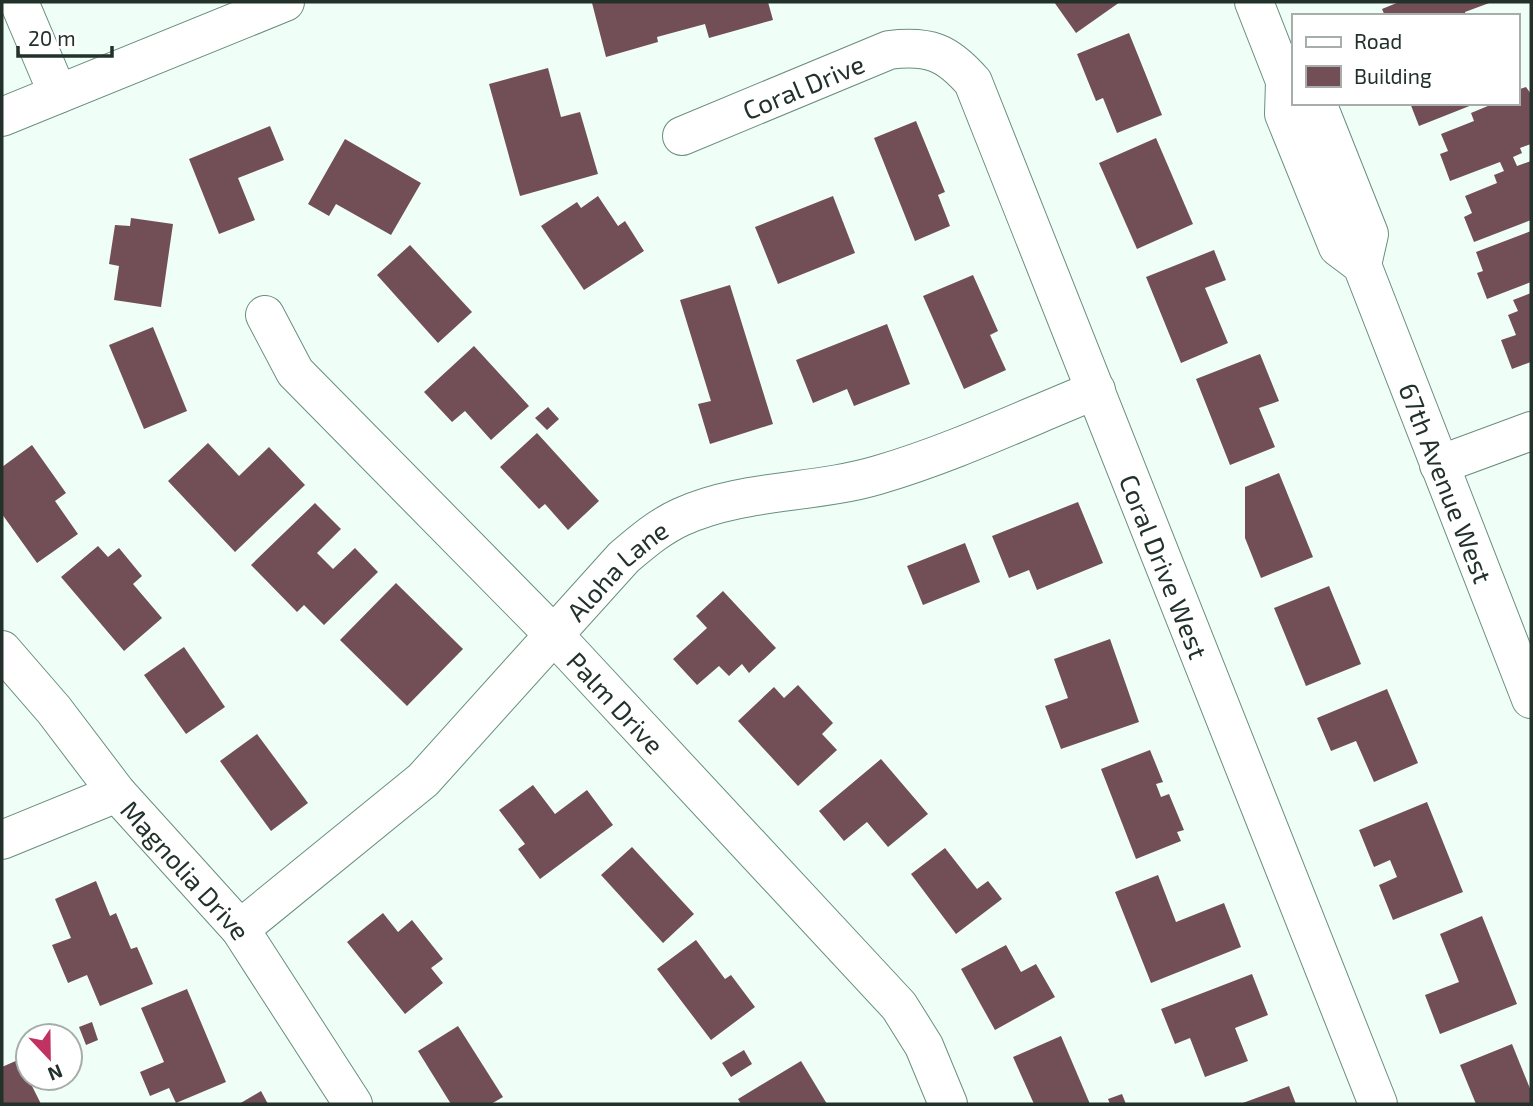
<svg xmlns="http://www.w3.org/2000/svg" width="1533" height="1106" font-family="'Exo 2',sans-serif">
<style>
.building{fill:#724f56}
.lines{fill:none;stroke-linecap:round;stroke-linejoin:round}
.minor-casing{stroke:#698f7e;stroke-width:40}
.major-casing{stroke:#698f7e;stroke-width:40}
.minor{stroke:#fff;stroke-width:38}
.major{stroke:#fff;stroke-width:38}
.labels{text-anchor:middle;dominant-baseline:central;stroke-width:7;stroke-linejoin:round;paint-order:stroke}
.street-label{font-size:26px;fill:#22322b;stroke:#fff}
</style>
<rect width="100%" height="100%" fill="#effff7"/>
<g class="building">
<path d="M 597,2 L 768,2 L 773,20 L 709,38 L 705,24 L 657,37 L 658,42 L 606,57 L 592,3 Z"/>
<path d="M 1054,2 L 1120,2 L 1076,33 Z"/>
<path d="M 1399,2 L 1492,2 L 1465,12 L 1466,16 L 1385,16 L 1382,9 Z"/>
<path d="M 1129,33 L 1162,115 L 1117,133 L 1103,98 L 1096,101 L 1077,54 Z"/>
<path d="M 548,68 L 561,117 L 580,112 L 598,174 L 520,196 L 489,84 Z"/>
<path d="M 1526,87 L 1531,94 L 1531,144 L 1520,148 L 1522,153 L 1513,157 L 1517,166 L 1531,161 L 1531,220 L 1474,242 L 1464,217 L 1472,213 L 1465,196 L 1497,183 L 1494,175 L 1504,171 L 1500,162 L 1450,181 L 1440,154 L 1448,151 L 1441,134 L 1474,121 L 1471,113 L 1495,103 L 1517,103 L 1517,90 Z"/>
<path d="M 1410,103 L 1477,103 L 1419,126 Z"/>
<path d="M 916,121 L 945,192 L 938,195 L 950,226 L 915,241 L 874,138 Z"/>
<path d="M 270,126 L 284,160 L 238,178 L 255,220 L 219,234 L 189,159 Z"/>
<path d="M 1156,138 L 1193,224 L 1137,249 L 1099,163 Z"/>
<path d="M 345,139 L 421,183 L 391,235 L 336,204 L 329,216 L 308,204 Z"/>
<path d="M 598,196 L 618,226 L 625,221 L 644,251 L 584,290 L 541,226 L 577,202 L 581,208 Z"/>
<path d="M 833,196 L 855,253 L 778,284 L 755,227 Z"/>
<path d="M 131,218 L 173,224 L 161,307 L 114,300 L 119,266 L 109,264 L 115,225 L 130,226 Z"/>
<path d="M 1531,231 L 1531,282 L 1487,299 L 1477,273 L 1483,271 L 1476,252 Z"/>
<path d="M 410,245 L 472,312 L 438,343 L 377,275 Z"/>
<path d="M 1214,250 L 1226,280 L 1205,288 L 1228,343 L 1181,363 L 1146,277 Z"/>
<path d="M 973,275 L 998,331 L 990,335 L 1006,370 L 964,389 L 923,296 Z"/>
<path d="M 730,285 L 773,424 L 710,444 L 698,404 L 711,401 L 680,300 Z"/>
<path d="M 1531,293 L 1531,362 L 1512,369 L 1501,340 L 1516,335 L 1508,315 L 1518,311 L 1513,300 Z"/>
<path d="M 887,324 L 910,384 L 854,406 L 847,389 L 813,403 L 796,360 Z"/>
<path d="M 153,327 L 187,411 L 144,429 L 109,345 Z"/>
<path d="M 474,346 L 529,406 L 491,440 L 465,411 L 452,422 L 424,392 Z"/>
<path d="M 1260,354 L 1279,401 L 1259,408 L 1275,447 L 1230,465 L 1196,379 Z"/>
<path d="M 548,407 L 559,419 L 547,430 L 535,418 Z"/>
<path d="M 537,433 L 599,501 L 568,530 L 545,504 L 539,509 L 500,467 Z"/>
<path d="M 208,443 L 239,476 L 269,447 L 305,485 L 235,552 L 168,481 Z"/>
<path d="M 32,445 L 66,493 L 55,501 L 78,534 L 37,563 L 2,514 L 2,467 Z"/>
<path d="M 1279,473 L 1313,557 L 1261,578 L 1245,538 L 1245,487 Z"/>
<path d="M 1078,502 L 1103,563 L 1037,590 L 1029,570 L 1009,578 L 992,536 Z"/>
<path d="M 315,503 L 341,529 L 317,553 L 333,569 L 355,548 L 378,572 L 324,625 L 304,605 L 297,612 L 251,565 Z"/>
<path d="M 965,543 L 980,582 L 923,605 L 907,566 Z"/>
<path d="M 98,546 L 108,557 L 119,548 L 142,576 L 133,584 L 162,618 L 124,651 L 61,577 Z"/>
<path d="M 396,583 L 463,649 L 407,706 L 340,640 Z"/>
<path d="M 1329,586 L 1361,664 L 1306,686 L 1274,608 Z"/>
<path d="M 723,591 L 776,648 L 749,673 L 742,664 L 729,676 L 719,666 L 697,685 L 673,659 L 707,628 L 696,616 Z"/>
<path d="M 1110,639 L 1139,722 L 1061,749 L 1045,706 L 1068,698 L 1054,659 Z"/>
<path d="M 184,647 L 225,707 L 186,734 L 144,675 Z"/>
<path d="M 798,685 L 833,723 L 822,734 L 837,750 L 798,786 L 738,721 L 774,687 L 784,698 Z"/>
<path d="M 1387,689 L 1418,763 L 1374,782 L 1356,741 L 1331,751 L 1317,718 Z"/>
<path d="M 257,734 L 308,803 L 271,831 L 220,761 Z"/>
<path d="M 1150,750 L 1163,782 L 1156,784 L 1161,797 L 1169,794 L 1184,830 L 1177,832 L 1181,841 L 1136,859 L 1101,769 Z"/>
<path d="M 881,759 L 928,814 L 888,847 L 867,822 L 844,841 L 819,811 Z"/>
<path d="M 533,785 L 555,814 L 587,790 L 613,825 L 540,879 L 518,849 L 525,844 L 499,810 Z"/>
<path d="M 1427,802 L 1463,892 L 1393,920 L 1379,885 L 1397,877 L 1390,860 L 1374,867 L 1359,830 Z"/>
<path d="M 632,847 L 694,914 L 663,943 L 601,875 Z"/>
<path d="M 945,848 L 977,889 L 988,881 L 1002,899 L 956,934 L 911,874 Z"/>
<path d="M 1158,875 L 1176,922 L 1224,903 L 1241,947 L 1151,983 L 1115,892 Z"/>
<path d="M 96,881 L 110,916 L 116,913 L 131,949 L 137,947 L 153,984 L 100,1006 L 87,975 L 68,983 L 52,945 L 71,938 L 55,899 Z"/>
<path d="M 383,913 L 398,932 L 412,920 L 443,959 L 431,968 L 443,983 L 405,1014 L 347,942 Z"/>
<path d="M 1482,916 L 1517,1004 L 1440,1034 L 1425,995 L 1459,982 L 1440,934 Z"/>
<path d="M 696,940 L 725,979 L 731,975 L 755,1007 L 711,1040 L 657,969 Z"/>
<path d="M 1006,945 L 1021,972 L 1036,964 L 1055,997 L 995,1030 L 961,969 Z"/>
<path d="M 1252,974 L 1268,1015 L 1235,1028 L 1248,1061 L 1205,1077 L 1190,1038 L 1175,1044 L 1161,1009 Z"/>
<path d="M 187,989 L 226,1082 L 176,1103 L 169,1088 L 150,1096 L 140,1072 L 164,1062 L 141,1008 Z"/>
<path d="M 92,1022 L 98,1040 L 86,1045 L 79,1027 Z"/>
<path d="M 458,1026 L 503,1097 L 491,1104 L 451,1104 L 418,1051 Z"/>
<path d="M 1061,1036 L 1090,1104 L 1034,1104 L 1013,1057 Z"/>
<path d="M 1512,1044 L 1531,1091 L 1531,1104 L 1476,1104 L 1460,1065 Z"/>
<path d="M 744,1050 L 752,1064 L 731,1077 L 722,1063 Z"/>
<path d="M 20,1059 L 28,1078 L 41,1104 L 2,1104 L 2,1067 Z"/>
<path d="M 801,1061 L 827,1104 L 741,1104 L 738,1099 Z"/>
<path d="M 1289,1086 L 1296,1104 L 1240,1104 Z"/>
<path d="M 261,1091 L 268,1104 L 239,1104 Z"/>
<path d="M 1122,1094 L 1126,1104 L 1110,1104 L 1108,1099 Z"/>
</g>
<g class="lines">
<g class="minor-casing">
<g id="minor">
<path d="M 19,2 L 58,94"/>
<path id="s1" d="M 1254,2 L 1285,81 L 1284,114 L 1338,247 L 1362,265 L 1531,699"/>
<path d="M 1317,103 L 1369,234 L 1362,265"/>
<path id="s2" d="M 682,136 L 889,50 C 929,45 947,52 973,82 L 1378,1104"/>
<path id="s3" d="M 265,315 L 295,372 L 553,634 L 899,1006 L 924,1046 L 948,1104"/>
<path d="M 1439,465 L 1531,431"/>
<path id="s4" d="M 2,650 L 54,710 L 117,793 L 240,929 L 353,1104"/>
<path d="M 2,840 L 117,793"/>
<path id="s5" d="M 240,929 L 423,780 L 624,557 C 642,542 659,527 681,517 C 742,489 814,494 878,475 C 953,453 1024,419 1096,390"/>
</g>
</g>
<g class="major-casing">
<path id="major" d="M 2,117 L 285,2"/>
</g>
<use href="#minor" class="minor"/>
<use href="#major" class="major"/>
</g>
<g class="labels">
<g class="street-label">
<text stroke="none"><textPath href="#s2" startOffset="131">Coral Drive</textPath></text>
<text stroke="none"><textPath href="#s1" startOffset="525">67th Avenue West</textPath></text>
<text stroke="none"><textPath href="#s2" startOffset="840">Coral Drive West</textPath></text>
<text stroke="none"><textPath href="#s5" startOffset="522">Aloha Lane</textPath></text>
<text stroke="none"><textPath href="#s3" startOffset="525">Palm Drive</textPath></text>
<text stroke="none"><textPath href="#s4" startOffset="287">Magnolia Drive</textPath></text>
</g>
</g>
<rect width="1533" height="1106" fill="none" stroke="#22322b" stroke-width="7"/>
<rect x="1292" y="14" width="228" height="91" fill="#ffffff" stroke="#a7adaa" stroke-width="2"/>
<rect x="1306" y="37" width="35" height="10" fill="#ffffff" stroke="#a7adaa" stroke-width="2"/>
<text x="1354" y="49" font-size="21" fill="#22322b">Road</text>
<rect x="1306" y="66" width="35" height="21" fill="#724f56" stroke="#a7adaa" stroke-width="2"/>
<text x="1354" y="84" font-size="21" fill="#22322b">Building</text>
<g transform="translate(49 1057) rotate(158)"><circle r="33" fill="#ffffff" stroke="#a7adaa" stroke-width="2"/>
<path d="M0-5L12 26L0 18L-12 26Z" fill="#bf3262"/>
<text y="-10" font-size="19" font-weight="bold" text-anchor="middle" fill="#22322b">N</text>
</g>
<path d="M18 46v10h94v-10" fill="none" stroke="#22322b" stroke-width="3.5"/>
<text x="28" y="46" font-size="21" fill="#22322b" stroke="#ffffff" stroke-width="5" paint-order="stroke">20 m</text>
</svg>
